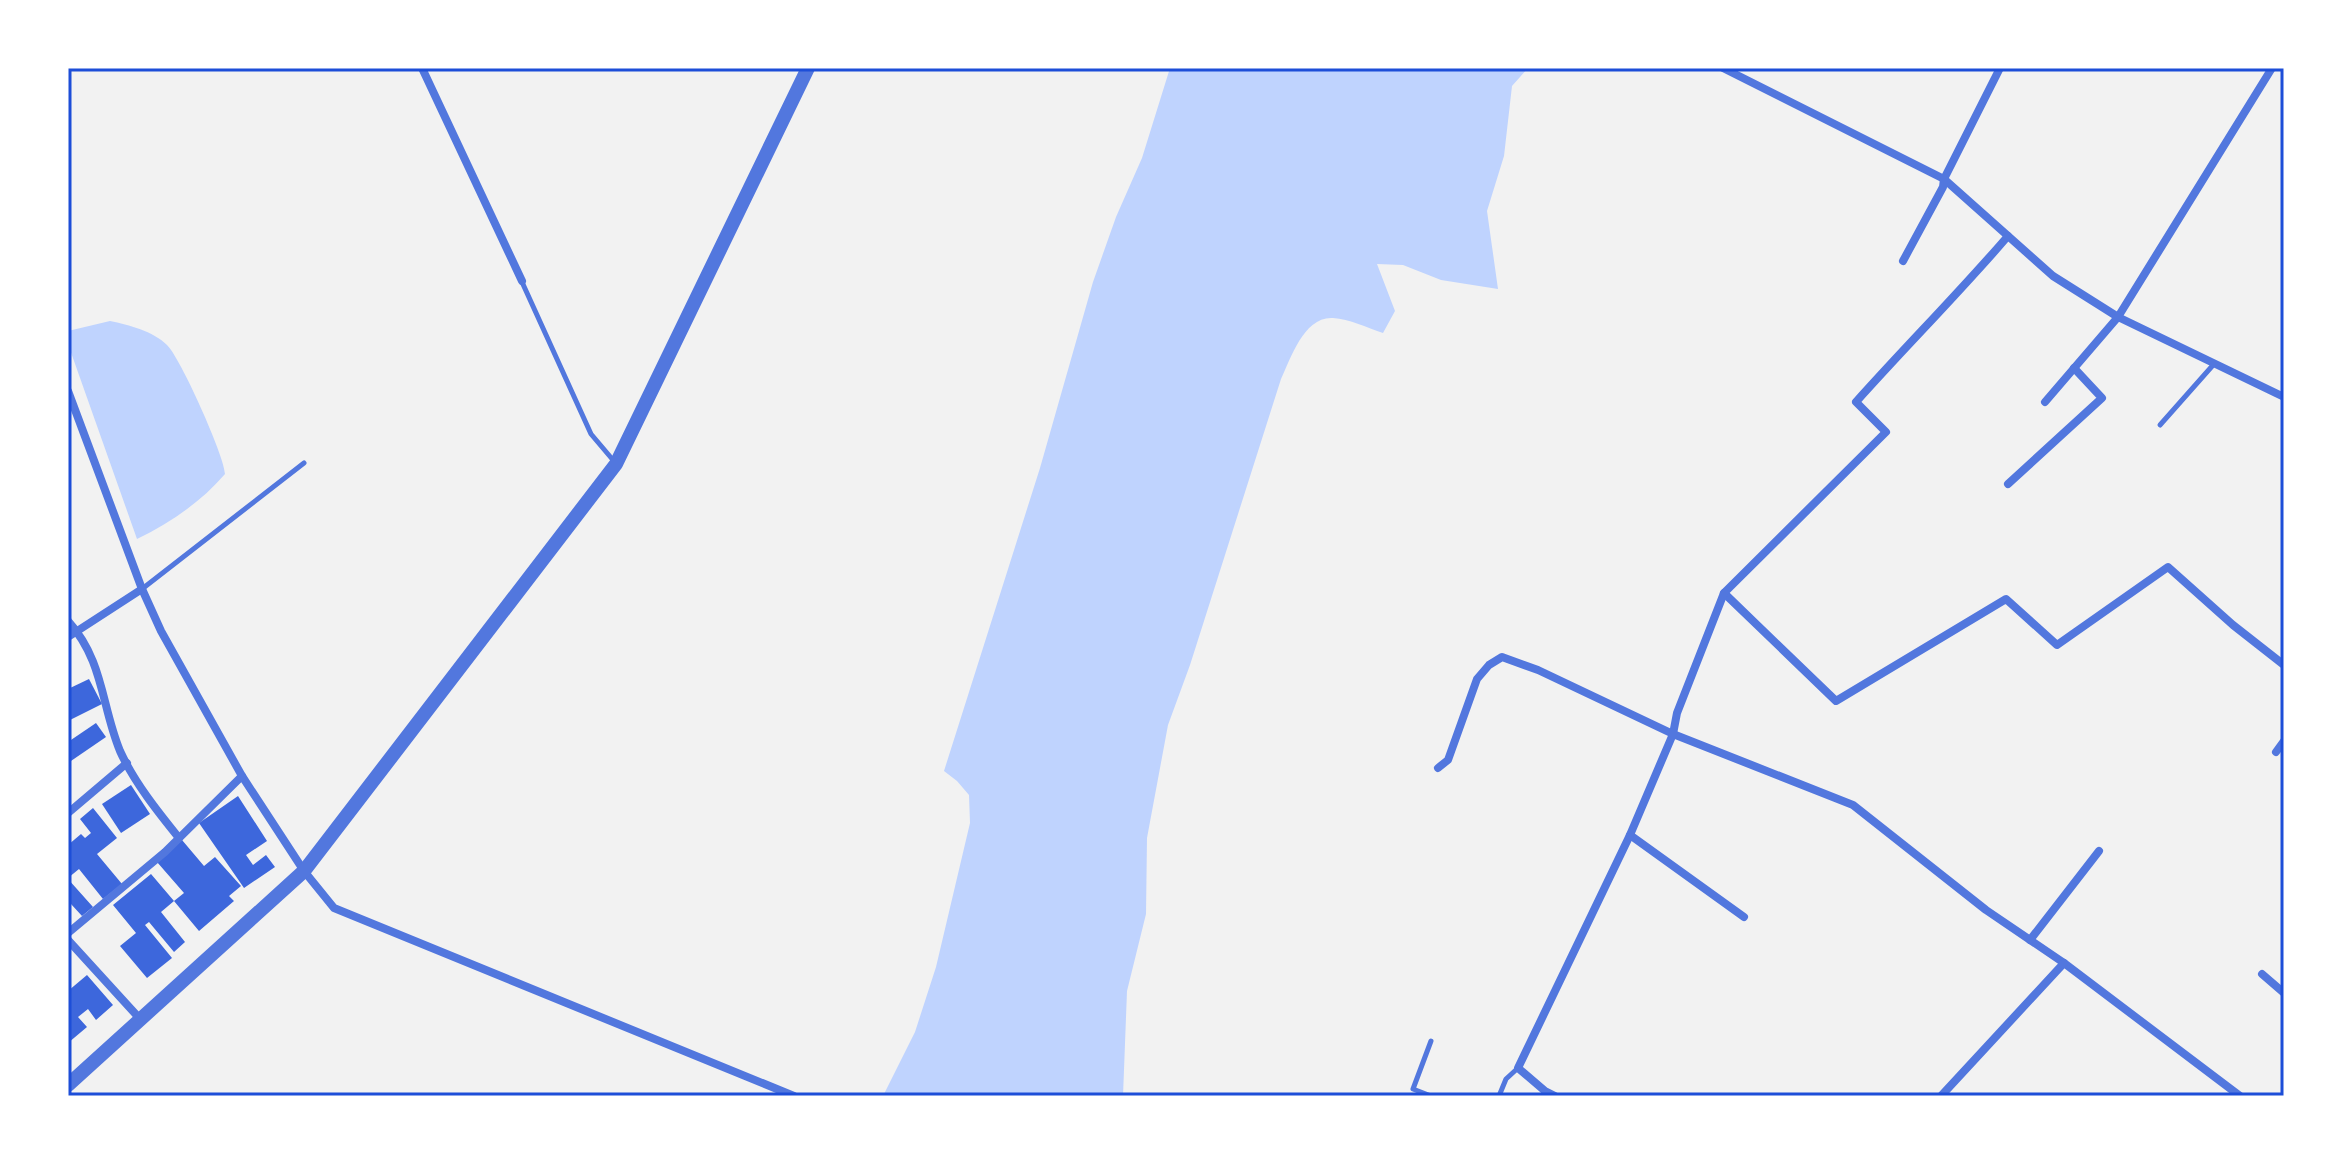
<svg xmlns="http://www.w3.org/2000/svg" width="2352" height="1164" font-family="'Roboto Condensed',sans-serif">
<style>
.water{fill:#bfd3fe}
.building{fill:#3d67dc}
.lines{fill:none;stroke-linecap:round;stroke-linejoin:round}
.service{stroke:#5277de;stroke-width:5}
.minor{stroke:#5277de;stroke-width:8}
.tertiary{stroke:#5277de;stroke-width:14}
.neatline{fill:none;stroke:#1d4ed8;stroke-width:3}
</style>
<rect width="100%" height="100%" fill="#f2f2f2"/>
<g class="water">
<path d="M 1170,68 L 1528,68 L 1512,86 L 1504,156 L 1487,211 L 1498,289 L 1441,280 L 1403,265 L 1377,264 L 1395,311 L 1383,333 C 1368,328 1349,319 1333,318 C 1304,316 1291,358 1281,379 L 1190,665 L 1168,725 L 1147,838 L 1146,914 L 1127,991 L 1123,1096 L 883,1096 L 915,1032 L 936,967 L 970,823 L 969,795 L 957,781 L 944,771 L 1040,468 L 1093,282 L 1116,217 L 1142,158 Z"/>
<path d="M 110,321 C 129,325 153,331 167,345 C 180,357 225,457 225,474 C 201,502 170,523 137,539 L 68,344 L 68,331 Z"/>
</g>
<g class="building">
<path d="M 89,679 L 102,704 L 68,721 L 68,689 Z"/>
<path d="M 96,723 L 106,737 L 68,763 L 68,742 Z"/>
<path d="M 131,785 L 150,814 L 121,833 L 102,804 Z"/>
<path d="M 238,796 L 267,841 L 246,855 L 253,865 L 266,855 L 275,867 L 244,888 L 199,823 Z"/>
<path d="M 93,808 L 117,838 L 97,854 L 122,884 L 103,899 L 79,869 L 68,878 L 68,845 L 81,834 L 85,838 L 91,833 L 80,819 Z"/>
<path d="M 182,840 L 204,866 L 215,857 L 241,886 L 229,896 L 234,901 L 199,931 L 174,901 L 184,893 L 157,862 Z"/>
<path d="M 151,874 L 174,901 L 161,912 L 185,942 L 174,952 L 149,922 L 145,925 L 172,958 L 147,978 L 120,946 L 136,933 L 113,905 Z"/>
<path d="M 68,879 L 93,907 L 82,916 L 71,904 L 68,906 Z"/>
<path d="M 87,975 L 113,1005 L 96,1020 L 88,1009 L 78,1017 L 87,1027 L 68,1043 L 68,991 Z"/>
</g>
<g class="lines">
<g class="service">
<path d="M 522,282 L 591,434 L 613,460"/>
<path d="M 2160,425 L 2214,364"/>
<path d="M 142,589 L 304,463"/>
<path d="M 1431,1096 L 1413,1089 L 1431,1041"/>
<path d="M 1499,1096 L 1506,1079 L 1518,1068"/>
</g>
<g class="minor">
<path d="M 422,68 L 522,281"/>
<path d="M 1723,68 L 1944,179 L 2053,276 L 2118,317 L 2284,397"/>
<path d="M 1903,261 L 1943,187 L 1944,179 L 2000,68"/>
<path d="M 68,391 L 142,589 L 161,631 L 242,776 L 304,871 L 334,908 L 794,1096"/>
<path d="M 2045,402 L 2118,317 L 2272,68"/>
<path d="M 2008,484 L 2102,398 L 2074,368"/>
<path d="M 1724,593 L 1836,701 L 2006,599 L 2057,645 L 2168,567 L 2233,625 L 2284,665"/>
<path d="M 68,621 C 104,661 101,705 120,751 C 134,782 158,812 179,838"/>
<path d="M 68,637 L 142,589"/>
<path d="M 2276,752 L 2284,741"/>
<path d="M 1438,768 L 1448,760 L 1477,679 L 1489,665 L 1502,657 L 1538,670 L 1673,734 L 1853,805 L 1986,910 L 2064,963 L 2240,1096"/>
<path d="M 68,813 L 127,763"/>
<path d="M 1630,835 L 1744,917"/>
<path d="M 68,933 L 165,852 L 242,776"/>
<path d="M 68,940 L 141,1020"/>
<path d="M 2030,940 L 2099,851"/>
<path d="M 2262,974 L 2284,993"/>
<path d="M 1555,1096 L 1545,1091 L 1518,1068 L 1630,835 L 1673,734 L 1677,713 L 1724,593 L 1886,432 L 1856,402 C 1906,346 1959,293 2008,236"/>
<path d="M 1941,1096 L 2064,963"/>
</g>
<path class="tertiary" d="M 68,1085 L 304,871 L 616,464 L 808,68"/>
</g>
<rect width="2352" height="1164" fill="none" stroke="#ffffff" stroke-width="140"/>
<rect x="70" y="70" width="2212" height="1024" class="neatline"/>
</svg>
